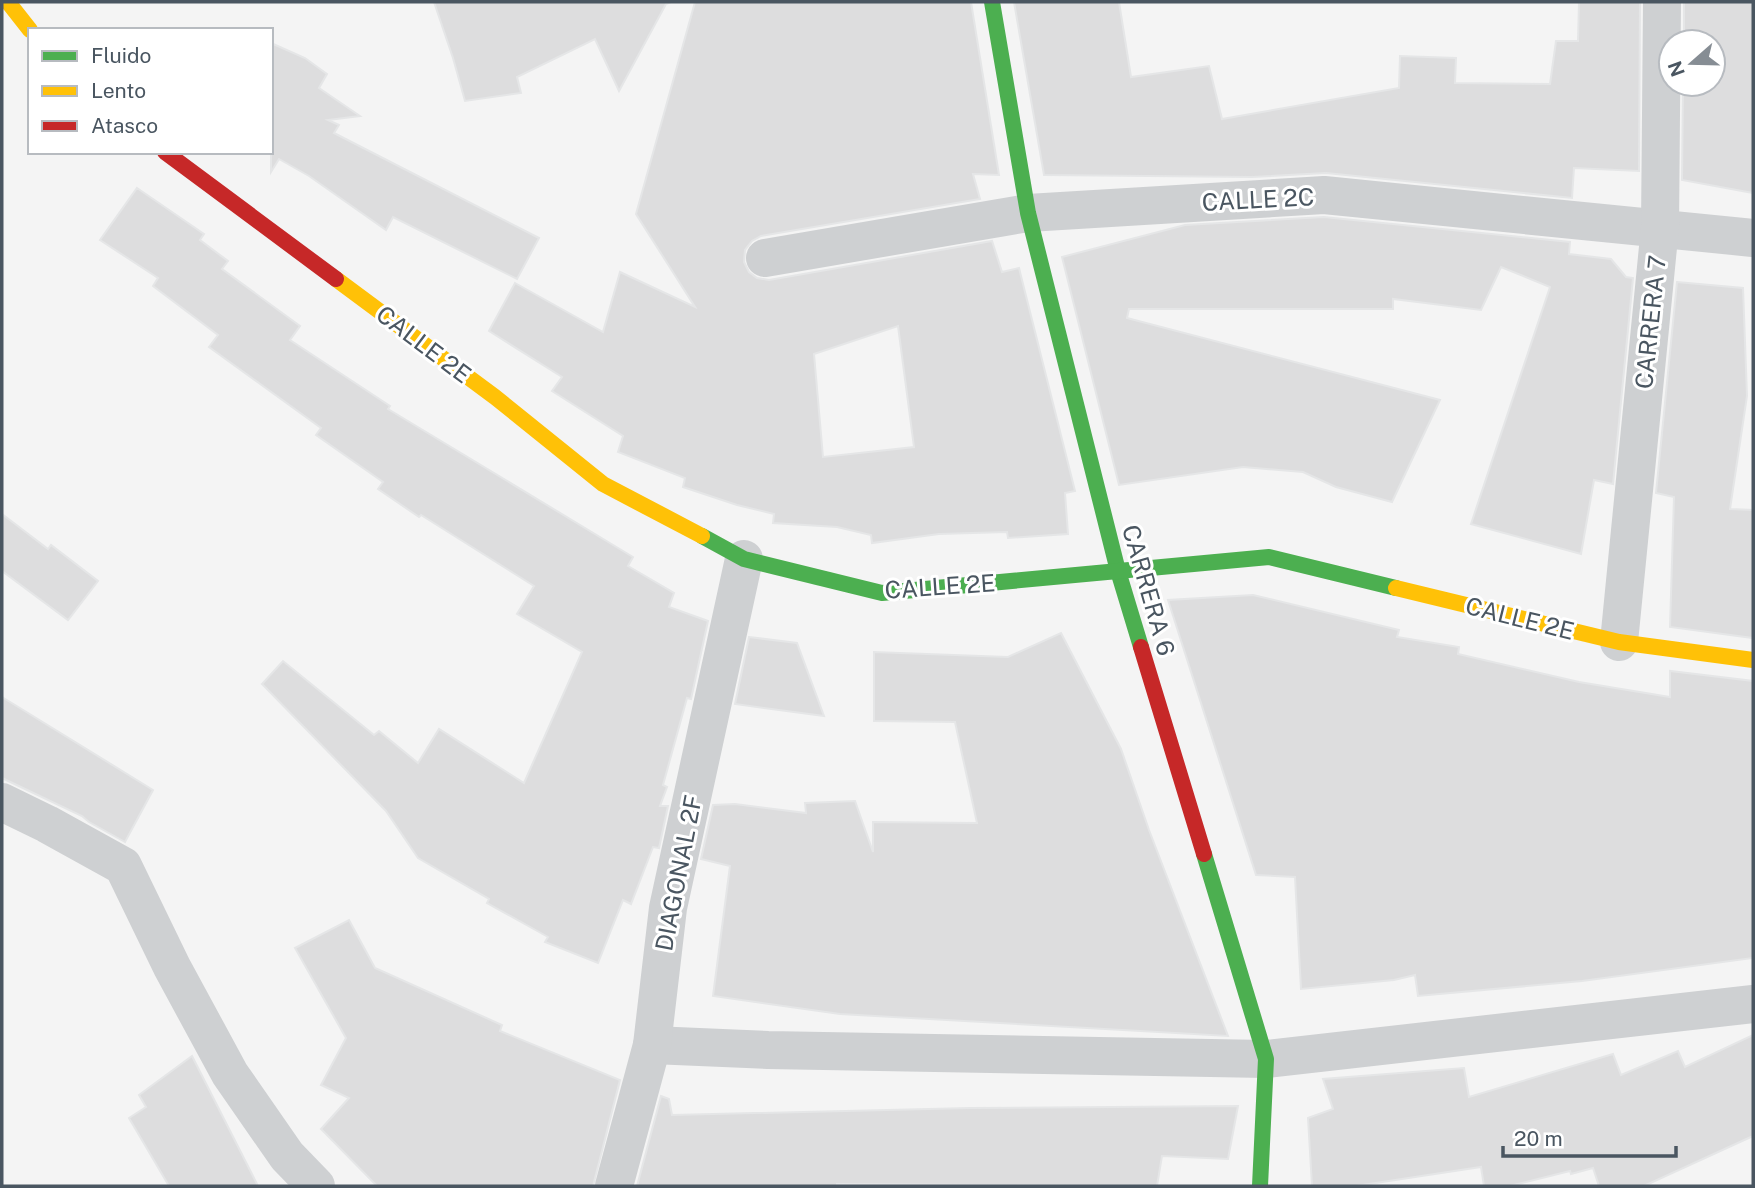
<svg xmlns="http://www.w3.org/2000/svg" width="1755" height="1188" font-family="'Public Sans',sans-serif">
<style>
.building{fill:#ddddde;stroke:#e5e6e7;stroke-width:2;fill-rule:evenodd}
.lines{fill:none;stroke-linecap:round;stroke-linejoin:round}
.street{stroke:#ced0d2;stroke-width:38}
.fast{stroke:#4caf50;stroke-width:16}
.slow{stroke:#ffc107;stroke-width:16}
.jam{stroke:#c62828;stroke-width:16}
.labels{text-anchor:middle;dominant-baseline:central;stroke-width:6;stroke-linejoin:round;paint-order:stroke}
.street-label{font-size:24px;fill:#4a5661;stroke:#fff}
</style>
<rect width="100%" height="100%" fill="#f4f4f4"/>
<g class="building">
<path d="M 434,2 L 671,2 L 666,4 L 619,91 L 595,39 L 517,77 L 521,93 L 465,101 L 453,58 Z"/>
<path d="M 695,2 L 971,2 L 999,175 L 973,174 L 980,199 L 761,236 L 752,241 L 745,250 L 744,262 L 749,272 L 757,278 L 769,280 L 992,241 L 1002,272 L 1019,268 L 1075,491 L 1065,493 L 1068,534 L 1008,538 L 1007,532 L 939,534 L 872,543 L 871,535 L 837,527 L 773,523 L 774,514 L 737,505 L 683,487 L 685,478 L 618,452 L 623,436 L 552,391 L 562,377 L 489,331 L 515,283 L 603,332 L 620,272 L 695,307 L 636,214 ZM 898,326 L 914,447 L 823,457 L 814,354 Z"/>
<path d="M 1014,2 L 1119,2 L 1131,77 L 1209,66 L 1222,119 L 1399,88 L 1400,56 L 1456,58 L 1455,83 L 1550,84 L 1556,41 L 1578,41 L 1579,2 L 1640,2 L 1639,171 L 1574,168 L 1572,198 L 1326,173 L 1252,177 L 1044,175 Z"/>
<path d="M 1684,2 L 1753,2 L 1753,193 L 1682,180 L 1683,84 L 1713,84 L 1713,42 L 1684,42 Z"/>
<path d="M 271,43 L 305,58 L 327,74 L 319,88 L 360,116 L 328,120 L 339,125 L 334,133 L 539,238 L 517,279 L 393,217 L 386,230 L 309,176 L 279,159 L 271,172 Z"/>
<path d="M 137,188 L 204,234 L 200,240 L 228,261 L 222,269 L 300,326 L 290,340 L 390,406 L 388,409 L 633,557 L 628,566 L 674,593 L 669,607 L 708,621 L 691,699 L 687,698 L 663,785 L 667,787 L 660,806 L 668,806 L 659,848 L 653,847 L 631,904 L 623,900 L 598,963 L 545,942 L 548,937 L 487,903 L 489,899 L 418,858 L 386,811 L 262,684 L 283,661 L 374,735 L 379,731 L 418,763 L 439,729 L 524,783 L 582,652 L 517,614 L 534,586 L 421,515 L 419,517 L 378,489 L 383,482 L 316,435 L 321,428 L 209,347 L 218,335 L 153,286 L 158,278 L 100,240 Z"/>
<path d="M 1324,217 L 1570,242 L 1569,254 L 1611,259 L 1626,277 L 1633,278 L 1613,484 L 1594,480 L 1581,554 L 1471,524 L 1550,287 L 1501,267 L 1481,310 L 1393,299 L 1393,309 L 1129,309 L 1127,318 L 1440,400 L 1392,502 L 1336,487 L 1303,472 L 1243,467 L 1119,485 L 1062,257 L 1185,225 Z"/>
<path d="M 1677,282 L 1743,288 L 1747,396 L 1730,509 L 1753,510 L 1753,638 L 1670,627 L 1674,497 L 1656,493 Z"/>
<path d="M 2,514 L 48,549 L 51,545 L 98,581 L 68,620 L 2,571 Z"/>
<path d="M 1253,595 L 1399,630 L 1397,637 L 1459,647 L 1458,654 L 1579,682 L 1670,697 L 1670,671 L 1753,681 L 1753,958 L 1582,981 L 1418,996 L 1415,975 L 1394,980 L 1301,989 L 1295,877 L 1256,875 L 1168,600 Z"/>
<path d="M 1061,633 L 1121,749 L 1149,830 L 1228,1036 L 840,1014 L 713,996 L 730,866 L 701,859 L 713,805 L 735,804 L 806,813 L 805,803 L 855,801 L 873,852 L 873,822 L 977,823 L 955,722 L 874,721 L 874,652 L 1008,657 Z"/>
<path d="M 749,637 L 797,643 L 824,716 L 735,704 Z"/>
<path d="M 2,697 L 153,790 L 125,842 L 89,822 L 82,816 L 2,778 Z"/>
<path d="M 349,920 L 375,968 L 502,1025 L 500,1031 L 620,1080 L 593,1186 L 377,1186 L 321,1129 L 349,1098 L 321,1085 L 346,1038 L 295,948 Z"/>
<path d="M 1753,1035 L 1753,1136 L 1644,1186 L 1599,1186 L 1593,1168 L 1571,1174 L 1570,1171 L 1510,1186 L 1484,1186 L 1481,1167 L 1356,1186 L 1312,1186 L 1308,1118 L 1333,1109 L 1323,1079 L 1464,1068 L 1469,1097 L 1613,1054 L 1621,1075 L 1678,1051 L 1685,1067 Z"/>
<path d="M 192,1056 L 258,1186 L 169,1186 L 129,1118 L 146,1107 L 139,1095 Z"/>
<path d="M 661,1096 L 669,1099 L 672,1115 L 970,1108 L 1238,1106 L 1228,1159 L 1162,1156 L 1157,1186 L 837,1184 L 837,1186 L 637,1186 Z"/>
</g>
<g class="lines">
<g class="street">
<path d="M 765,258 L 1028,213 L 1324,195 L 1753,238"/>
<path d="M 1619,642 L 1660,227 L 1662,2"/>
<path d="M 2,802 L 47,824 L 123,866 L 172,967 L 230,1074 L 287,1156 L 316,1186"/>
<path d="M 652,1045 L 768,1050 L 1266,1059 L 1753,1004"/>
<path d="M 614,1186 L 652,1045 L 668,908 L 744,559"/>
</g>
<g class="fast">
<path d="M 992,2 L 1028,213 L 1118,571 L 1141,647"/>
<path d="M 702,536 L 744,559 L 882,593 L 1269,557 L 1396,588"/>
<path d="M 1204,854 L 1266,1059 L 1260,1186"/>
</g>
<g class="slow">
<path d="M 8,2 L 30,30"/>
<path d="M 336,279 L 495,397 L 603,484 L 702,536"/>
<path d="M 1396,588 L 1619,642 L 1753,660"/>
</g>
<g class="jam">
<path d="M 165,152 L 336,279"/>
<path d="M 1141,647 L 1204,854"/>
</g>
</g>
<g class="labels">
<g class="street-label">
<text transform="translate(1258 199) rotate(-3)">CALLE 2C</text>
<text transform="translate(1650 322) rotate(-84)">CARRERA 7</text>
<text transform="translate(424 344) rotate(37)">CALLE 2E</text>
<text transform="translate(940 586) rotate(-4)">CALLE 2E</text>
<text transform="translate(1149 590) rotate(74)">CARRERA 6</text>
<text transform="translate(1520 618) rotate(14)">CALLE 2E</text>
<text transform="translate(678 873) rotate(-79)">DIAGONAL 2F</text>
</g>
</g>
<rect width="1755" height="1188" fill="none" stroke="#4a5661" stroke-width="7"/>
<rect x="28" y="28" width="245" height="126" fill="#ffffff" stroke="#b7bbc0" stroke-width="2"/>
<rect x="42" y="51" width="35" height="10" fill="#4caf50" stroke="#b7bbc0" stroke-width="2"/>
<text x="91" y="63" font-size="21" fill="#4a5661">Fluido</text>
<rect x="42" y="86" width="35" height="10" fill="#ffc107" stroke="#b7bbc0" stroke-width="2"/>
<text x="91" y="98" font-size="21" fill="#4a5661">Lento</text>
<rect x="42" y="121" width="35" height="10" fill="#c62828" stroke="#b7bbc0" stroke-width="2"/>
<text x="91" y="133" font-size="21" fill="#4a5661">Atasco</text>
<g transform="translate(1692 63) rotate(250)"><circle r="33" fill="#ffffff" stroke="#b7bbc0" stroke-width="2"/>
<path d="M0-5L12 26L0 18L-12 26Z" fill="#868d94"/>
<text y="-10" font-size="19" font-weight="bold" text-anchor="middle" fill="#4a5661">N</text>
</g>
<path d="M1503 1146v10h173v-10" fill="none" stroke="#4a5661" stroke-width="3.5"/>
<text x="1514" y="1146" font-size="21" fill="#4a5661" stroke="#ffffff" stroke-width="5" paint-order="stroke">20 m</text>
</svg>
